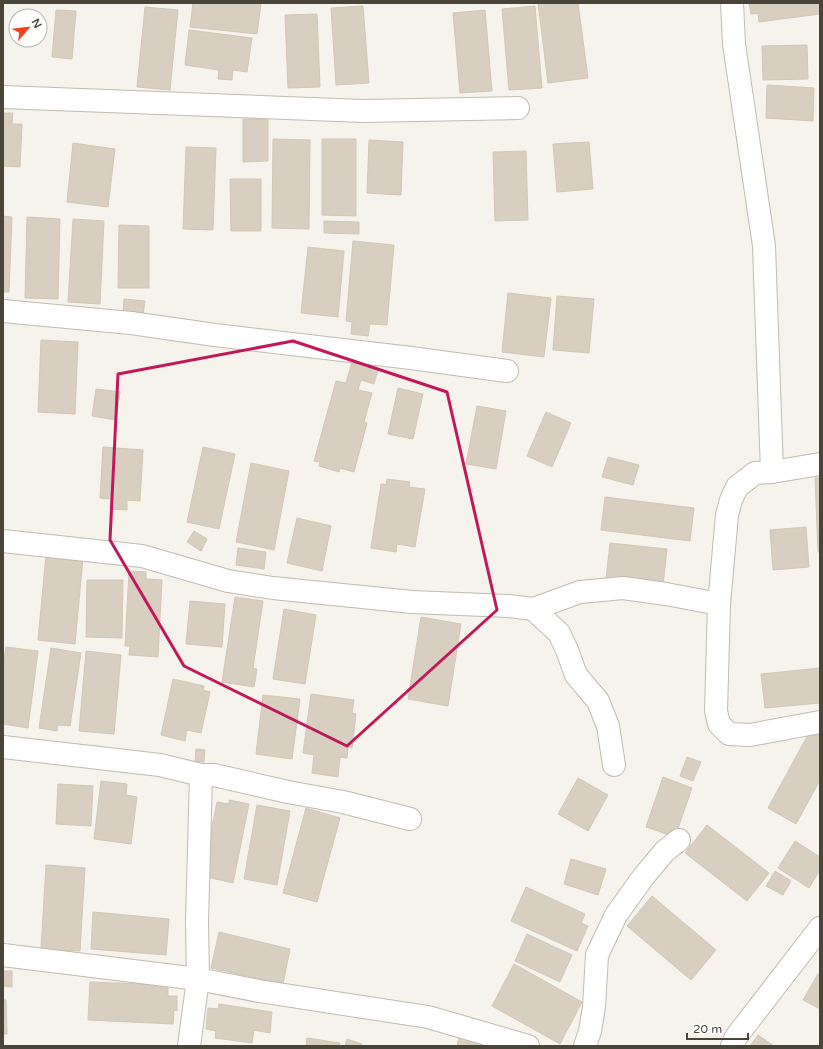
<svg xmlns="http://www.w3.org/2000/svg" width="823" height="1049" font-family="'Varela Round',sans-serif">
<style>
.building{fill:#d8cfc1;stroke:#d3c7b4}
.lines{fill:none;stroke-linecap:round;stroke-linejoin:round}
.minor-casing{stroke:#c2bbae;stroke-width:24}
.minor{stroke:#fff;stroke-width:22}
.marked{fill:none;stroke:#c2185b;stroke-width:3;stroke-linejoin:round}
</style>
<rect width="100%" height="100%" fill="#f6f3ec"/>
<g class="building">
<path d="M 193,3 L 261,3 L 257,34 L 190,27 Z"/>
<path d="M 538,3 L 578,3 L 588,78 L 548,83 Z"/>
<path d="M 749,3 L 820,3 L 820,14 L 759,22 L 758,13 L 751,14 Z"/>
<path d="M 363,6 L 369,83 L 336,85 L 331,8 Z"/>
<path d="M 535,6 L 542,88 L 509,90 L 502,9 Z"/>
<path d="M 145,7 L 178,10 L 170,90 L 137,87 Z"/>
<path d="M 56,10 L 76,11 L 72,59 L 52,57 Z"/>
<path d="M 485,10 L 492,91 L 460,93 L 453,13 Z"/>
<path d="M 317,14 L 320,87 L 288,88 L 285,15 Z"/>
<path d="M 189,30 L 252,38 L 247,72 L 233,70 L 232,80 L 218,79 L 219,70 L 185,65 Z"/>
<path d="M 807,45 L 808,79 L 763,80 L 762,46 Z"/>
<path d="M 767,85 L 814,88 L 813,121 L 766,118 Z"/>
<path d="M 3,113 L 13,113 L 12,124 L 22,124 L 20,167 L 3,166 Z"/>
<path d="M 243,119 L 268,119 L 268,161 L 243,162 Z"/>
<path d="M 273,139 L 310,140 L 309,229 L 272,228 Z"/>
<path d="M 322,139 L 356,139 L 356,216 L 322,215 Z"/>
<path d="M 369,140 L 403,142 L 401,195 L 367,193 Z"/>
<path d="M 589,142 L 593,189 L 557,192 L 553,144 Z"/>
<path d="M 73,143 L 115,149 L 108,207 L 67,202 Z"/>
<path d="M 186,147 L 216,148 L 213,230 L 183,229 Z"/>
<path d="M 526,151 L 528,220 L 495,221 L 493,152 Z"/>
<path d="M 230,179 L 261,179 L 261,231 L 231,231 Z"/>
<path d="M 3,216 L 12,217 L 9,292 L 3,292 Z"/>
<path d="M 27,217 L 60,219 L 58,299 L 25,298 Z"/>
<path d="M 73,219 L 104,221 L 100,304 L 68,302 Z"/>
<path d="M 324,221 L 359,222 L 359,234 L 324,233 Z"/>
<path d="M 119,225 L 149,226 L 149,288 L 118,288 Z"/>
<path d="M 353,241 L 394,245 L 387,325 L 370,324 L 368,336 L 351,334 L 352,322 L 346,321 Z"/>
<path d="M 308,247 L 344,251 L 338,317 L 301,313 Z"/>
<path d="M 508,293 L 551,298 L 544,357 L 502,352 Z"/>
<path d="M 557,296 L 594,299 L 589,353 L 553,350 Z"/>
<path d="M 124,299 L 145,301 L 143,315 L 123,313 Z"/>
<path d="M 41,340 L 78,342 L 75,414 L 38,412 Z"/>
<path d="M 352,362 L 378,370 L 374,384 L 361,380 L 358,390 L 372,393 L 364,422 L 367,423 L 354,472 L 340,468 L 339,472 L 319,466 L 320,462 L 314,461 L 336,381 L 346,383 Z"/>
<path d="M 398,388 L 423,394 L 413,439 L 388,434 Z"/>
<path d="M 96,389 L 120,392 L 116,420 L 92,416 Z"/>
<path d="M 477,406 L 506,411 L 496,469 L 466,464 Z"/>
<path d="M 546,412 L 571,423 L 552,467 L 527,456 Z"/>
<path d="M 103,447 L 143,450 L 140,501 L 127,500 L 127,510 L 110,509 L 111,499 L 100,498 Z"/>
<path d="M 203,447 L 235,454 L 219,529 L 187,522 Z"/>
<path d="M 608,457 L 639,465 L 633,485 L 602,477 Z"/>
<path d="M 251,463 L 289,471 L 274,550 L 236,542 Z"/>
<path d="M 815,478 L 820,478 L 820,552 L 818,552 Z"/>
<path d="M 387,479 L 410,482 L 409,487 L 425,489 L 415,547 L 397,544 L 396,552 L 371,548 L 381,484 L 386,485 Z"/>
<path d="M 605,497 L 694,508 L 690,541 L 601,530 Z"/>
<path d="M 297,518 L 331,526 L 322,571 L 287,563 Z"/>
<path d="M 806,527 L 809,567 L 773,570 L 770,530 Z"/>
<path d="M 194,531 L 207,539 L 201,551 L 187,542 Z"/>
<path d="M 610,543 L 667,549 L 663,585 L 606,579 Z"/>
<path d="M 238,548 L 266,552 L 264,569 L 236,565 Z"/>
<path d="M 46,555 L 83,558 L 75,644 L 38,640 Z"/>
<path d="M 129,571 L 146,572 L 146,579 L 162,580 L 158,657 L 129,655 L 130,646 L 125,646 Z"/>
<path d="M 87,580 L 123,580 L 122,638 L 86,637 Z"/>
<path d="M 235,597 L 263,601 L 253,668 L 257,669 L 254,687 L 222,682 Z"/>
<path d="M 190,601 L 225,604 L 222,647 L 186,644 Z"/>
<path d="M 284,609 L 316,615 L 305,684 L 273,679 Z"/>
<path d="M 421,617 L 461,624 L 448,706 L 408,699 Z"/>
<path d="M 6,647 L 38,651 L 28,728 L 3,724 L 3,667 Z"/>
<path d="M 51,648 L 81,653 L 70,726 L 58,725 L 57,731 L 39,728 Z"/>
<path d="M 86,651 L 121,655 L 114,734 L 79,731 Z"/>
<path d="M 820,668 L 820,703 L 765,708 L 761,674 Z"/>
<path d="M 173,679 L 204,686 L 203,690 L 210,692 L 201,733 L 187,730 L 185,741 L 161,735 Z"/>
<path d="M 311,694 L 354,700 L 352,713 L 356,714 L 352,748 L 348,747 L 347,758 L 340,757 L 338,777 L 312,773 L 314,755 L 303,753 Z"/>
<path d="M 263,695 L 300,699 L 292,759 L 256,754 Z"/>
<path d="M 810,731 L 820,736 L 820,780 L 796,824 L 768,808 Z"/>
<path d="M 196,749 L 205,750 L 204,762 L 195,761 Z"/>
<path d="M 687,757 L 701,762 L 693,781 L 680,776 Z"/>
<path d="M 663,777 L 692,788 L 675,837 L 646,827 Z"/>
<path d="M 578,778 L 608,795 L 588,831 L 558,814 Z"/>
<path d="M 101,781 L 127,784 L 126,795 L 137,797 L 131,844 L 94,839 Z"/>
<path d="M 58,784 L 93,786 L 91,826 L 56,824 Z"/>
<path d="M 229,800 L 249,804 L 233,883 L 202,876 L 217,802 L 229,804 Z"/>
<path d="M 257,805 L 290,811 L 277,885 L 244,879 Z"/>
<path d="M 306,808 L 340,818 L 317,902 L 283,893 Z"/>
<path d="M 707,825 L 769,873 L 747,901 L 685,853 Z"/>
<path d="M 795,841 L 820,857 L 820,870 L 809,888 L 778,868 Z"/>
<path d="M 571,859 L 606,869 L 598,895 L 564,884 Z"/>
<path d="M 46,865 L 85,868 L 80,951 L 41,949 Z"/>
<path d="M 775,871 L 791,881 L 783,895 L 766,886 Z"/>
<path d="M 526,887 L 585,914 L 581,923 L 588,926 L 577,951 L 511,921 Z"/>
<path d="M 652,896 L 716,950 L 691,980 L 627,926 Z"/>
<path d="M 93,912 L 169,919 L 166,955 L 91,949 Z"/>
<path d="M 219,932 L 290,949 L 283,984 L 211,968 Z"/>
<path d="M 527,934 L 572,955 L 560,982 L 515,961 Z"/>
<path d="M 514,964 L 582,1002 L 560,1044 L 492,1006 Z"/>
<path d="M 3,971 L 12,971 L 12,987 L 3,986 Z"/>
<path d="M 818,974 L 820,975 L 820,1009 L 803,1000 Z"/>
<path d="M 90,982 L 168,985 L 168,996 L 177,996 L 177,1011 L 174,1010 L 173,1024 L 88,1020 Z"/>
<path d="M 3,1000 L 6,1000 L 7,1034 L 3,1034 Z"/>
<path d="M 219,1004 L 272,1012 L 270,1033 L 254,1030 L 252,1043 L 215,1038 L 216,1031 L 206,1029 L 208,1008 L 218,1009 Z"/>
<path d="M 758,1035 L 774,1046 L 750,1046 Z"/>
<path d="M 459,1037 L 490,1046 L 457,1046 Z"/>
<path d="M 307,1038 L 340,1043 L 339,1046 L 306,1046 Z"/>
<path d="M 347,1039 L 362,1044 L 361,1046 L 345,1046 Z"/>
</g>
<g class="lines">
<g class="minor-casing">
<g id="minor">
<path d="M 732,3 L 734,44 L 764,246 L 772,472 L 820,464"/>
<path d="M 3,97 L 363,111 L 518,108"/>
<path d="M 3,311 L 131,323 L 215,335 L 411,358 L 507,371"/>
<path d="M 772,472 L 755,473 L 737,487 L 731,500 L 727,515 L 719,604 L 716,711 L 719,724 L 729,734 L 750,735 L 820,722"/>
<path d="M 3,541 L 142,556 L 228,581 L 273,588 L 412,602 L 508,606 L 533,609 L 580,592 L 623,588 L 666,594 L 719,604"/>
<path d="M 533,609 L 559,633 L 567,650 L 576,675 L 598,701 L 608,726 L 614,765"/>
<path d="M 3,747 L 160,765 L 201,775 L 214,775 L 288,792 L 343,802 L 410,819"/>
<path d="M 3,955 L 198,979 L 259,991 L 428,1017 L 528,1046"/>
<path d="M 189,1046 L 198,979 L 197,922 L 201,775"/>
<path d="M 585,1046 L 590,1031 L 594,1007 L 597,955 L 616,915 L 644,876 L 665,851 L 679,840"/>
<path d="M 732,1046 L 736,1037 L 820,928"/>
</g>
</g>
<use href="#minor" class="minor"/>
</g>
<path class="marked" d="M 293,341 L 447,392 L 497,610 L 347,746 L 184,666 L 110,540 L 118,374 Z"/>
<rect width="823" height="1049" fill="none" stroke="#4b4439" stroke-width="8"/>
<g transform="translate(28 28) rotate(62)"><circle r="19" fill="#ffffff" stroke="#b7b4b0"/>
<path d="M0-3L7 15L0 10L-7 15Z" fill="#fc3f1d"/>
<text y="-6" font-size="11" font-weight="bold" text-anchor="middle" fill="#4b4439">N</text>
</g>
<path d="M687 1033v6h61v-6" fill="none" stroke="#4b4439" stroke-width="2"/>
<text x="693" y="1033" font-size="12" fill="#4b4439" stroke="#ffffff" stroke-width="3" paint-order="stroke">20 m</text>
</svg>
